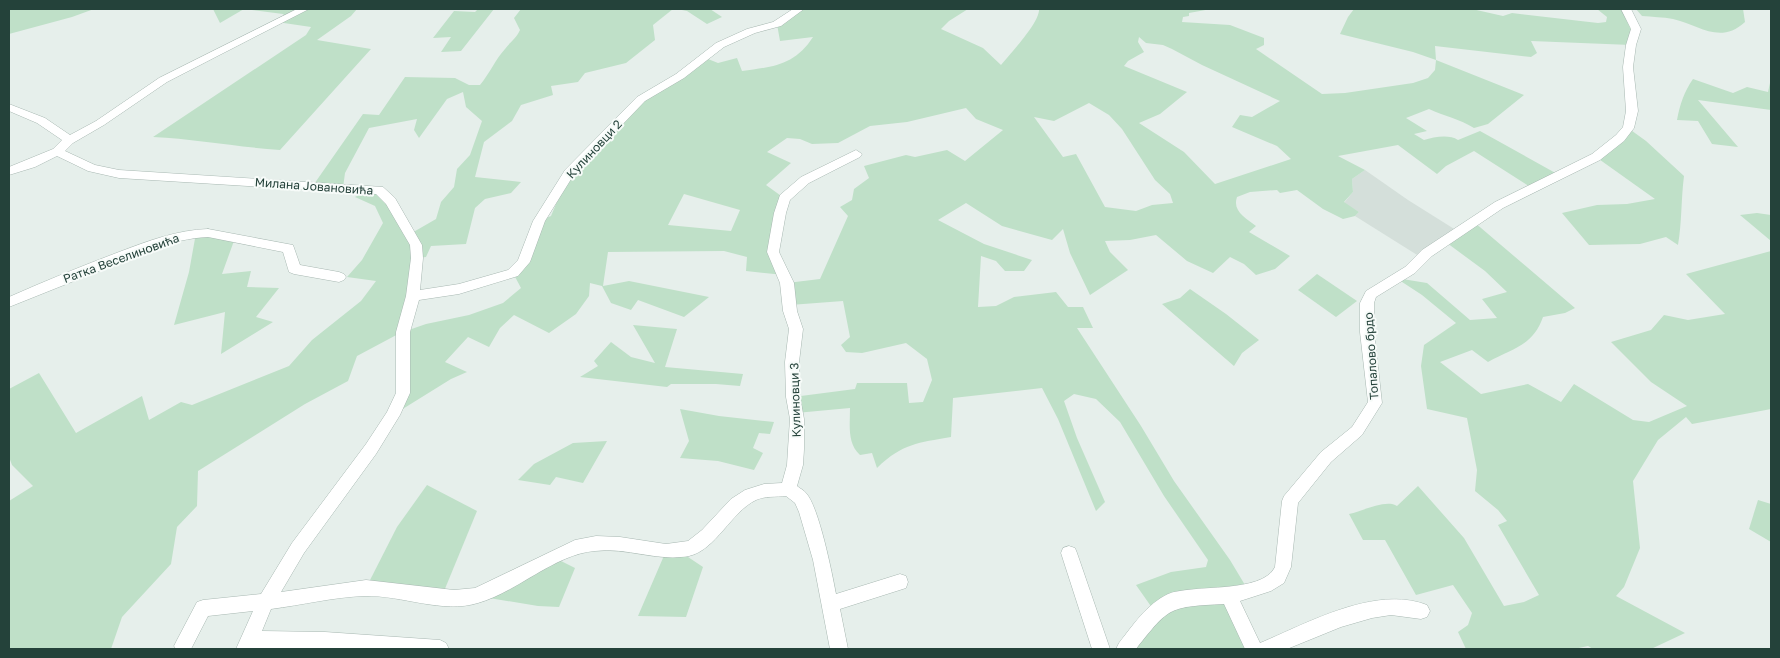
<svg xmlns="http://www.w3.org/2000/svg" width="1780" height="658" font-family="'Golos Text',sans-serif">
<style>
.built{fill:#d4dfda}
.green{fill:#bfe0c8;fill-rule:evenodd}
.lines{fill:none;stroke-linecap:round;stroke-linejoin:round}
.minor-casing{stroke:#a8b8b2;stroke-width:1}
.minor{fill:#fff;fill-rule:evenodd}
.labels{text-anchor:middle;dominant-baseline:central;stroke-width:4;stroke-linejoin:round;paint-order:stroke}
.street-label{font-size:12px;fill:#24423a;stroke:#f7fbf9}
</style>
<rect width="100%" height="100%" fill="#e6efeb"/>
<path class="built" d="M 1365,170 L 1408,200 L 1459,232 L 1422,258 L 1355,216 L 1359,212 L 1344,203 L 1353,192 L 1352,179 Z"/>
<g class="green">
<path d="M 9,9 L 94,9 L 72,17 L 9,34 Z"/>
<path d="M 213,9 L 244,9 L 220,23 Z"/>
<path d="M 253,9 L 357,9 L 351,16 L 317,40 L 371,49 L 280,150 C 237,147 195,139 153,137 L 306,35 L 311,27 L 277,22 L 286,18 L 283,14 L 252,10 Z"/>
<path d="M 478,9 L 494,9 L 461,51 L 441,52 L 451,37 L 433,38 L 454,11 L 475,12 Z"/>
<path d="M 521,9 L 673,9 L 653,25 L 655,40 L 626,63 L 585,73 L 578,82 L 551,86 L 553,95 L 521,105 L 512,121 L 484,142 L 475,177 L 521,182 L 511,193 L 485,199 L 475,208 L 466,244 L 431,246 L 426,257 L 417,258 L 403,332 L 426,324 L 469,315 L 503,303 L 521,288 L 513,273 L 539,221 L 551,216 L 569,173 L 641,99 L 703,57 L 718,63 L 737,58 L 742,71 C 773,67 795,65 813,37 L 780,41 L 777,24 L 799,9 L 968,9 L 949,21 L 941,29 L 983,48 L 1001,65 C 1010,54 1040,22 1039,9 L 1211,9 L 1189,13 L 1189,16 L 1183,17 L 1182,22 L 1230,25 L 1264,38 L 1264,45 L 1256,49 L 1322,94 L 1345,93 L 1413,83 L 1428,78 L 1435,70 L 1436,60 L 1413,52 L 1340,34 L 1348,17 L 1354,9 L 1472,9 L 1503,16 L 1512,13 L 1598,23 L 1606,22 L 1607,17 L 1597,9 L 1626,9 L 1636,29 L 1631,45 L 1531,41 L 1537,53 L 1531,57 L 1435,46 L 1436,60 L 1524,95 L 1488,124 L 1474,128 C 1460,119 1444,116 1429,109 L 1406,118 L 1427,131 L 1414,134 L 1424,140 C 1434,137 1449,134 1458,140 L 1480,131 L 1559,175 L 1532,188 L 1474,151 L 1446,166 L 1437,174 L 1398,145 L 1338,156 L 1365,170 L 1352,179 L 1353,192 L 1344,202 L 1359,212 L 1355,216 L 1343,219 L 1323,209 L 1297,190 L 1280,193 L 1277,190 L 1250,192 L 1237,197 C 1232,211 1246,218 1256,226 L 1249,232 L 1290,256 L 1275,269 L 1256,275 L 1244,264 L 1230,257 L 1213,273 L 1187,261 L 1156,235 L 1130,240 L 1105,241 L 1110,252 L 1128,270 L 1090,295 L 1070,253 L 1063,229 L 1052,240 L 1002,226 L 966,203 L 938,220 L 984,244 L 1032,260 L 1024,271 L 1005,271 L 996,261 L 981,256 L 978,307 L 996,306 L 1014,297 L 1056,292 L 1068,307 L 1083,307 L 1093,328 L 1077,328 L 1141,426 L 1174,481 L 1230,560 L 1248,590 L 1229,597 L 1254,649 L 1125,649 L 1155,612 L 1136,585 L 1171,572 L 1206,567 L 1208,560 L 1164,496 L 1120,422 L 1096,399 L 1074,394 L 1064,401 L 1077,438 L 1105,502 L 1096,511 L 1058,419 L 1042,388 L 953,398 L 951,437 C 918,443 903,443 877,468 L 872,453 L 860,455 C 847,443 850,425 850,408 L 796,413 L 793,397 L 855,389 L 857,383 L 907,383 L 909,403 L 923,402 L 932,380 L 927,359 L 906,343 L 862,353 L 846,352 L 841,345 L 850,337 L 843,301 L 790,305 L 787,283 L 820,279 L 848,216 L 840,207 L 852,200 L 854,189 L 869,178 L 864,166 L 906,155 L 915,157 L 947,150 L 965,161 L 1003,130 L 976,119 L 966,108 L 907,122 L 870,126 L 838,143 L 812,144 L 800,139 L 787,138 L 767,152 L 791,163 L 766,185 L 784,198 L 773,252 L 784,275 L 746,271 L 747,257 L 724,251 L 608,252 L 603,286 L 629,281 L 709,297 L 684,317 L 638,300 L 631,310 L 611,303 L 602,286 L 590,283 L 589,296 L 576,314 L 549,333 L 514,315 L 500,328 L 489,347 L 468,337 L 445,362 L 467,372 L 451,379 L 393,415 L 403,393 L 402,332 L 357,356 L 348,381 L 305,404 L 198,471 L 197,506 L 177,527 L 171,564 L 122,617 L 111,649 L 9,649 L 9,501 L 33,486 L 12,465 L 9,457 L 9,389 L 39,373 L 76,433 L 142,396 L 149,420 L 181,402 L 192,405 L 289,366 L 312,340 L 361,301 L 376,281 L 347,277 L 362,260 L 383,223 L 375,206 L 355,197 L 369,189 L 379,190 L 410,234 L 436,219 L 441,202 L 454,187 L 457,169 L 470,155 L 482,121 L 466,107 L 463,92 L 447,99 L 419,138 L 414,130 L 417,119 L 369,128 L 345,173 L 343,188 L 312,187 L 363,114 L 379,115 L 405,77 L 455,78 L 469,85 L 480,85 C 490,73 495,60 505,49 C 510,42 516,39 520,30 L 514,18 ZM 1139,37 L 1146,43 L 1163,45 L 1172,49 L 1202,65 L 1280,101 L 1252,117 L 1240,115 L 1232,127 L 1277,146 L 1291,159 L 1215,184 L 1184,152 L 1139,123 L 1160,114 L 1187,92 L 1124,66 L 1128,61 L 1144,52 L 1138,42 ZM 1089,103 L 1109,115 L 1122,129 L 1155,180 L 1170,194 L 1173,203 L 1152,205 L 1136,211 L 1105,207 L 1076,154 L 1063,157 L 1034,117 L 1054,121 ZM 684,194 L 740,210 L 731,231 L 668,225 Z"/>
<path d="M 677,9 L 710,9 L 722,17 L 707,24 L 687,11 Z"/>
<path d="M 1636,9 L 1743,9 L 1745,22 C 1720,45 1699,25 1673,19 C 1663,17 1652,17 1642,16 Z"/>
<path d="M 1771,78 L 1771,110 L 1698,100 L 1738,147 L 1712,144 L 1698,121 L 1677,120 C 1680,104 1684,92 1693,79 L 1733,93 L 1747,87 L 1768,92 Z"/>
<path d="M 1628,128 L 1646,141 L 1684,176 C 1681,199 1682,222 1678,245 L 1666,237 L 1640,244 L 1589,245 L 1562,213 L 1597,205 L 1627,204 L 1655,199 L 1596,157 Z"/>
<path d="M 1757,213 L 1771,215 L 1771,241 L 1740,215 Z"/>
<path d="M 1474,222 L 1575,308 L 1565,313 L 1543,317 C 1533,346 1513,348 1488,362 L 1472,350 L 1440,362 L 1481,394 L 1528,384 L 1561,402 L 1574,384 L 1633,420 L 1649,422 L 1687,406 L 1651,382 L 1611,342 L 1651,330 L 1664,315 L 1688,320 L 1725,314 L 1686,274 L 1771,251 L 1771,409 L 1692,424 L 1686,417 L 1658,440 L 1633,481 L 1640,548 L 1624,587 L 1616,596 L 1685,633 L 1651,649 L 1593,649 L 1588,646 L 1574,649 L 1466,649 L 1458,632 L 1468,625 L 1472,613 L 1453,585 L 1416,595 L 1385,540 L 1363,540 L 1349,514 C 1363,511 1386,499 1397,506 L 1418,486 L 1464,538 L 1504,606 L 1524,602 L 1539,595 L 1498,525 L 1507,521 L 1498,510 L 1475,491 L 1477,470 L 1467,418 L 1427,409 L 1421,366 L 1424,345 L 1456,323 L 1422,295 L 1396,278 L 1427,283 L 1470,320 L 1497,318 L 1482,299 L 1507,292 L 1485,271 L 1447,243 Z"/>
<path d="M 196,233 L 235,238 L 222,274 L 251,271 L 247,287 L 279,288 L 256,317 L 273,322 L 221,354 L 225,312 L 174,325 L 189,272 Z"/>
<path d="M 1317,274 L 1357,301 L 1336,317 L 1298,290 Z"/>
<path d="M 1190,289 L 1226,314 L 1259,340 L 1242,353 L 1234,366 L 1162,304 L 1180,298 Z"/>
<path d="M 633,325 L 677,329 L 665,367 L 743,374 L 740,386 L 716,384 L 671,384 L 667,387 L 580,377 L 598,366 L 594,361 L 611,342 L 631,357 L 655,363 Z"/>
<path d="M 680,409 L 719,416 L 774,422 L 770,434 L 759,433 L 753,448 L 763,453 L 754,470 L 718,461 L 680,458 L 689,441 Z"/>
<path d="M 607,441 L 583,483 L 556,477 L 550,485 L 518,480 L 534,464 L 573,443 Z"/>
<path d="M 427,485 L 477,511 L 442,596 L 366,588 L 397,527 Z"/>
<path d="M 1758,500 L 1771,504 L 1771,542 L 1749,529 Z"/>
<path d="M 691,548 L 688,557 L 703,567 L 686,617 L 638,616 L 666,551 Z"/>
<path d="M 553,557 L 575,568 L 559,607 L 538,606 L 477,596 Z"/>
</g>
<g class="lines">
<g class="minor-casing">
<g id="minor">
<path d="M 297,9 L 309,9 L 167,82 L 104,125 L 73,143 L 65,151 L 95,165 L 119,170 L 383,187 L 395,198 L 422,245 L 423,258 L 420,290 L 459,284 L 508,270 L 518,260 L 533,221 L 565,170 L 637,97 L 676,74 L 716,43 L 747,29 L 773,22 L 793,9 L 804,9 L 781,26 L 755,33 L 724,47 L 684,78 L 645,101 L 573,176 L 545,221 L 530,262 L 518,276 L 459,294 L 419,300 L 410,332 L 410,393 L 400,415 L 376,454 L 304,553 L 281,592 L 366,580 L 454,590 L 475,588 L 575,540 L 596,536 L 620,537 L 666,544 L 688,541 L 702,530 L 731,499 L 745,490 L 764,484 L 782,483 L 787,465 L 788,449 L 790,419 L 786,397 L 785,362 L 789,329 L 783,311 L 780,283 L 767,252 L 774,213 L 780,195 L 801,177 L 856,150 L 862,154 L 860,157 L 809,183 L 790,200 L 786,213 L 779,252 L 794,283 L 797,311 L 803,329 L 799,362 L 800,397 L 804,419 L 804,449 L 803,465 L 797,486 C 799,488 804,490 806,493 C 819,507 832,573 836,594 L 900,574 L 906,576 L 908,582 L 906,588 L 840,609 L 848,649 L 830,649 L 813,560 L 799,512 L 795,503 L 786,496 C 776,497 765,496 756,500 C 731,512 716,550 689,556 C 657,562 627,547 595,551 C 555,554 517,592 478,603 C 442,614 402,595 365,596 C 334,597 302,605 271,609 L 262,631 L 325,632 L 440,640 L 446,643 L 449,649 L 255,648 L 254,649 L 236,649 L 253,611 L 208,616 L 191,649 L 176,649 L 174,646 L 177,640 L 197,602 L 203,600 L 261,594 L 292,543 L 366,444 L 387,412 L 396,393 L 396,332 L 406,296 L 411,258 L 410,245 L 386,204 L 376,194 L 119,178 L 88,171 L 57,156 L 35,167 L 9,175 L 9,167 L 53,149 L 62,140 L 37,123 L 9,111 L 9,104 L 45,118 L 70,135 L 96,121 L 159,78 Z"/>
<path d="M 1621,9 L 1631,9 L 1641,29 L 1636,45 L 1633,67 L 1638,111 L 1634,128 L 1624,141 L 1600,160 L 1503,208 L 1432,256 L 1415,273 L 1376,297 L 1374,303 L 1374,332 L 1382,403 L 1362,435 L 1331,462 L 1298,503 L 1291,567 L 1284,583 L 1271,591 L 1240,601 L 1260,643 C 1308,623 1375,585 1427,605 L 1430,611 L 1427,617 L 1421,619 L 1391,615 L 1372,618 L 1341,627 L 1287,649 L 1245,649 L 1224,604 C 1169,607 1170,606 1136,649 L 1116,649 L 1119,643 C 1133,625 1147,604 1168,594 C 1193,584 1262,594 1275,567 L 1282,501 L 1284,496 L 1321,452 L 1352,427 L 1368,402 L 1360,332 L 1360,303 L 1366,291 L 1405,267 L 1422,250 L 1495,202 L 1592,154 L 1616,135 L 1623,127 L 1626,111 L 1623,67 L 1626,45 L 1631,29 Z"/>
<path d="M 208,229 L 293,245 L 300,265 L 339,272 L 344,274 L 346,277 L 344,280 L 339,282 L 294,274 L 289,272 L 283,252 L 208,237 C 189,238 172,242 154,249 L 9,307 L 9,297 C 45,281 82,266 119,252 C 148,241 177,230 208,229 Z"/>
<path d="M 1069,546 L 1075,548 L 1077,553 L 1110,649 L 1092,649 L 1061,553 L 1063,548 Z"/>
</g>
</g>
<use href="#minor" class="minor"/>
</g>
<g class="labels">
<g class="street-label">
<text transform="translate(594 149) rotate(-47)">Кулиновци 2</text>
<text transform="translate(314 186) rotate(4)">Милана Јовановића</text>
<text transform="translate(121 258) rotate(-20)">Ратка Веселиновића</text>
<text transform="translate(1371 356) rotate(-94)">Топалово брдо</text>
<text transform="translate(795 400) rotate(-92)">Кулиновци 3</text>
</g>
</g>
<rect width="1780" height="658" fill="none" stroke="#24423a" stroke-width="20"/>
</svg>
